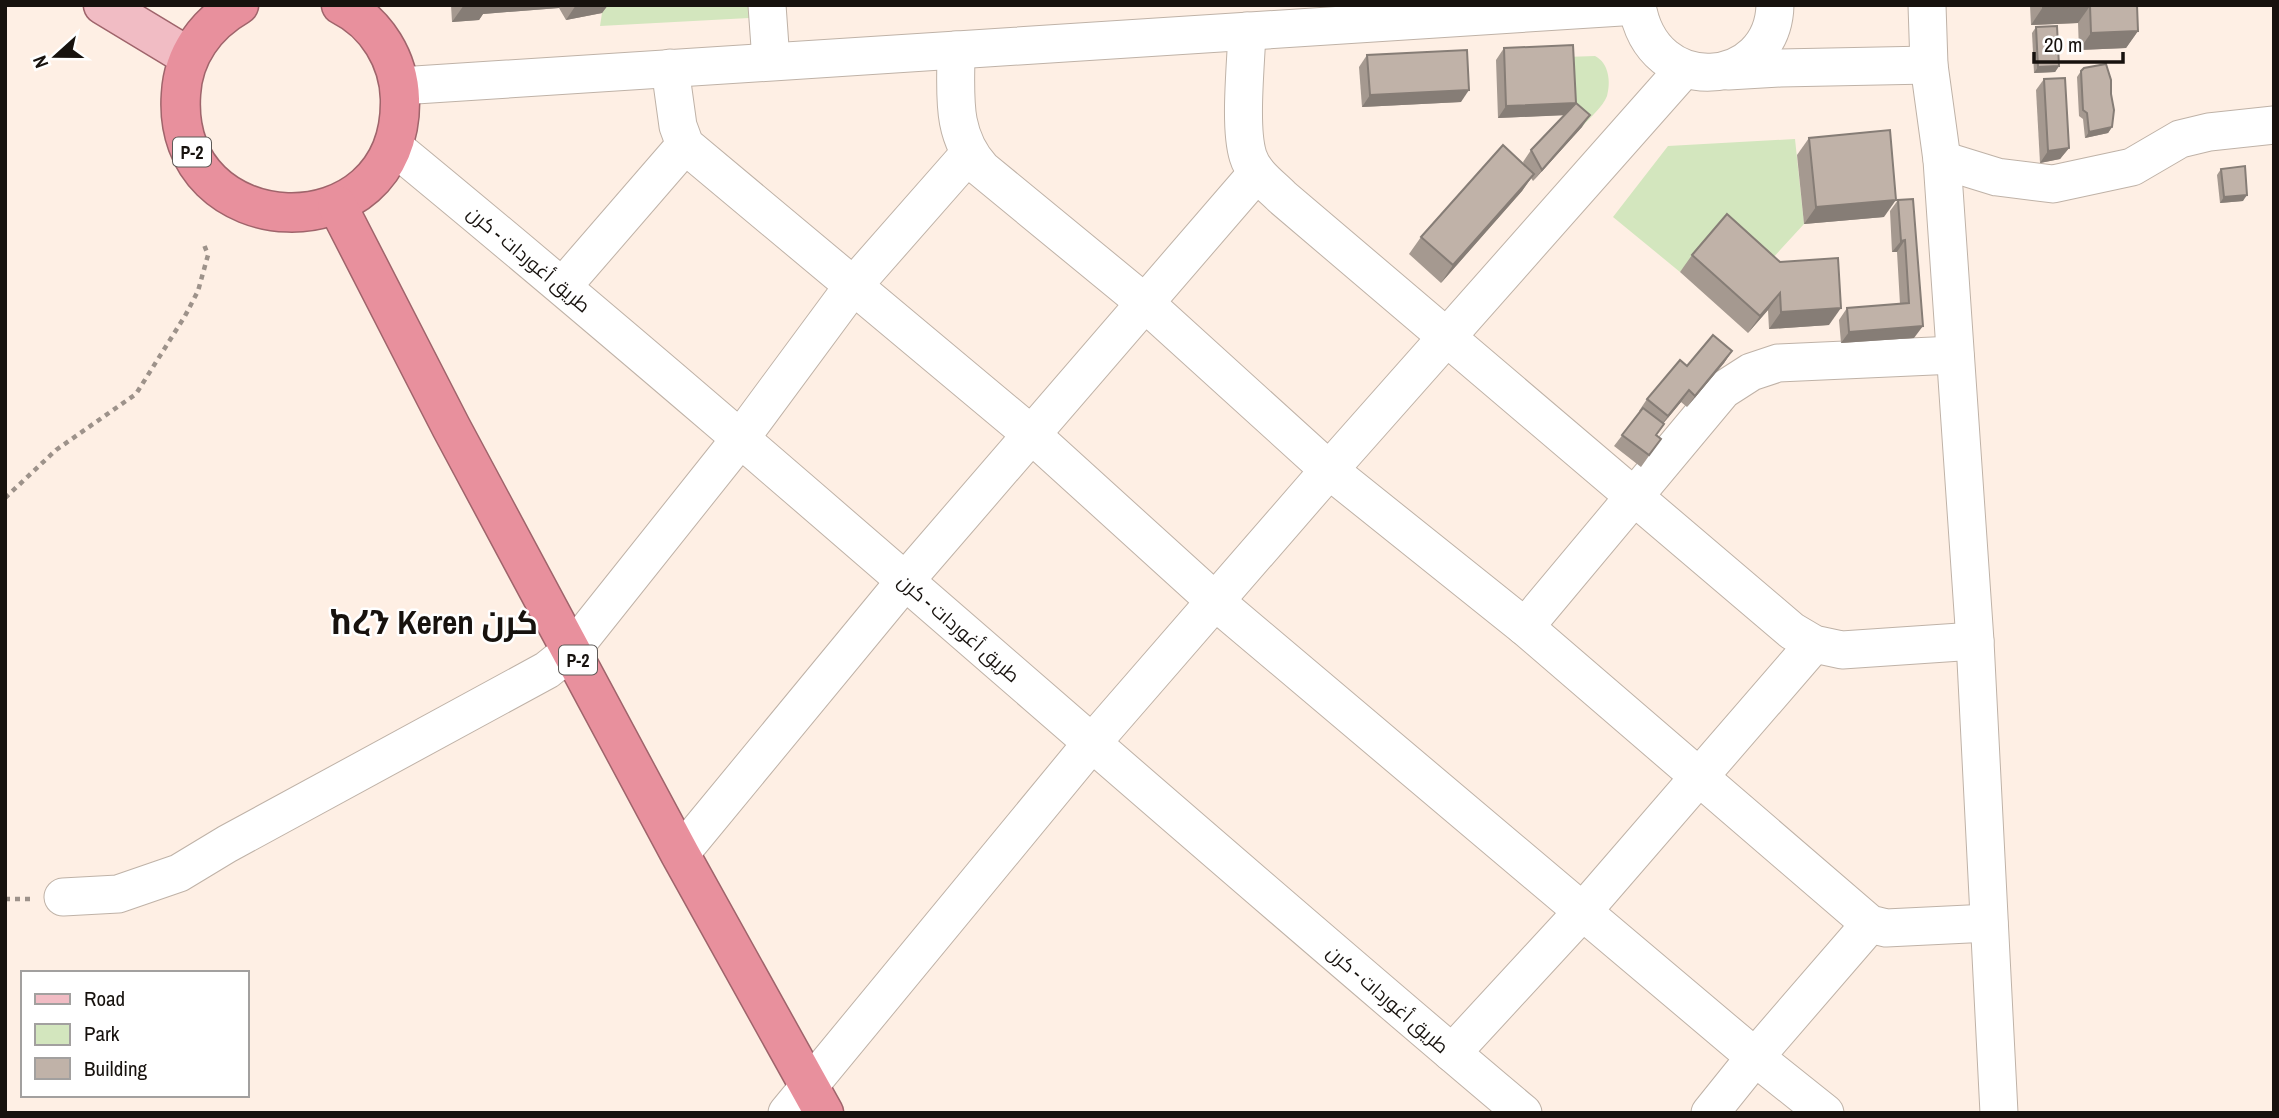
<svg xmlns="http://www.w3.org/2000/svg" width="2279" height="1118" font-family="'Archivo Narrow',Cairo,'Noto Sans Ethiopic',sans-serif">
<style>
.green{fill:#d3e6be}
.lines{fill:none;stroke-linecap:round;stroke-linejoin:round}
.minor-casing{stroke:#bfb2a7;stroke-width:39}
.major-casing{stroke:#9f646b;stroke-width:41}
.highway-casing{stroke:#9f646b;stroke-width:41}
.path{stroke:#9d928a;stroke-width:4.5;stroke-dasharray:5 5;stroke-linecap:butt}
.minor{stroke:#fff;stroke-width:37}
.major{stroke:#f1bcc4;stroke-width:38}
.highway{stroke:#e8909d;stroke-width:38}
.wall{fill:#a59990}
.shaded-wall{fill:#867d76}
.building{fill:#c0b2a8;stroke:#867d76;stroke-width:2}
.labels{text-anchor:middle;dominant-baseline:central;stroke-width:5;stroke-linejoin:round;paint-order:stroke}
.shield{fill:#fff;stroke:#5d5956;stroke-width:2}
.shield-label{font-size:18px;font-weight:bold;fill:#17120e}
.street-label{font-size:19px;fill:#17120e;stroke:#fff}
.town-label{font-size:33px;font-weight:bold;fill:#17120e;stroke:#fff}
</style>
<rect width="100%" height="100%" fill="#feefe4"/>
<g class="green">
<path d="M 601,5 L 749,5 L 749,18 L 600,26 L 602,13 Z"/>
<path d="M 1595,56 C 1609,63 1611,82 1607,96 C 1603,107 1589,118 1582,127 L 1568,115 L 1565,57 Z"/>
<path d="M 1795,139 L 1804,224 L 1760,272 L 1715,232 L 1680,272 L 1613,217 L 1668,146 Z"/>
</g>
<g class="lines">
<g class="minor-casing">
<g id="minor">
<path d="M 767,5 L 771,61"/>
<path d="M 1637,5 C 1652,100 1773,89 1775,5"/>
<path d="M 1927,5 L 1929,65 L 1942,160 L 1975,641 L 1999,1113"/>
<path d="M 1247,31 C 1246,64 1239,127 1248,156 C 1253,173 1270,185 1282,197 L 1792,631 L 1814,644 L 1842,650 L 1975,641"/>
<path d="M 956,50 C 956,94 950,134 982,169 L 1145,303 L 1329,470 L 1525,627 L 1870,924 L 1886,928 L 1989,923"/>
<path d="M 670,68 L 678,126 L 685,145 L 1032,435 L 1216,602 L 1755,1057 L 1825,1113"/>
<path d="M 1728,71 L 1780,68 L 1929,65"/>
<path d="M 400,86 L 1637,6"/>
<path d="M 393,146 C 776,461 1144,794 1523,1113"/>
<path d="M 1942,160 L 1997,177 L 2053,184 L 2132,167 L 2180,139 L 2209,132 L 2274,125"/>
<path d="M 563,286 L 685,145"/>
<path d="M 1525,627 L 1723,390 L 1751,372 L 1778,363 L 1955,355"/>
<path d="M 680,854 L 905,581 L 1257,173"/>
<path d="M 63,897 L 118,894 L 179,873 L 227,844 L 547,670 L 572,650 L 740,439 L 853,286 L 969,154"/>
<path d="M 1452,1053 L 1583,911 L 1814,644"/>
<path d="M 787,1113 L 1091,744 L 1329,470 L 1684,69"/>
<path d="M 1710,1113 L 1755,1057 L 1870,924"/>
</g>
</g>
<g class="major-casing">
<path id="major" d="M 103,5 L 189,57"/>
</g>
<g class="highway-casing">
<g id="highway">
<path d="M 239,5 C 206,24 183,55 181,94 C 170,246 403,256 400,99 C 399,60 377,23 341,5"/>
<path d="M 337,205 L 451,427 L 680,854 L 824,1113"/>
</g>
</g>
<g class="path">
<path d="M 5,498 L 56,450 L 136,394 L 185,316 L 198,291 L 208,255 L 203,242"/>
<path d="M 5,899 L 32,899"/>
</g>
<use href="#minor" class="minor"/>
<use href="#major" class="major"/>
<use href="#highway" class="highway"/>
</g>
<g class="wall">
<path d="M 451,5 L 608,5 L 602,13 L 566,20 L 559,8 L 483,14 L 479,20 L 452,22 Z"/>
<path d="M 2030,5 L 2137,5 L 2138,31 L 2126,48 L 2079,50 L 2078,23 L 2031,25 Z"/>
<path d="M 2036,27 L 2059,66 L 2055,72 L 2034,73 L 2032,33 Z"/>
<path d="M 1504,48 L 1576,103 L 1582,127 L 1533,181 L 1531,178 L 1522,191 L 1441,283 L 1409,254 L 1421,237 L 1524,164 L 1523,162 L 1531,150 L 1564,115 L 1498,118 L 1496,60 Z"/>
<path d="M 1367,55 L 1461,102 L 1362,107 L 1359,67 Z"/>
<path d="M 2081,71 L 2111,94 L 2112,127 L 2108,133 L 2085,138 L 2083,119 L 2079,116 L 2077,77 Z"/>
<path d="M 2044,79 L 2069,148 L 2060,159 L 2040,163 L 2036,90 Z"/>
<path d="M 1809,138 L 1884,217 L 1804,224 L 1797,155 Z"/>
<path d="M 2221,169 L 2243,201 L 2220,203 L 2217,175 Z"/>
<path d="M 1913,199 L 1914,338 L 1841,343 L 1839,320 L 1847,308 L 1900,304 L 1897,252 L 1892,252 L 1890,211 L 1898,200 Z"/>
<path d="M 1727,214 L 1829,325 L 1769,329 L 1768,310 L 1748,333 L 1680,272 L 1692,255 Z"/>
<path d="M 1732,351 L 1724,363 L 1687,407 L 1681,402 L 1663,424 L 1664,424 L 1656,435 L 1661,439 L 1641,467 L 1614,446 L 1640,412 L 1639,411 L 1647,399 Z"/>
</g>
<g class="shaded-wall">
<path d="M 464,5 L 561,5 L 559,8 L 483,14 L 479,20 L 452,22 Z"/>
<path d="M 576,5 L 608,5 L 602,13 L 566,20 Z"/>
<path d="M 2090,6 L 2078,23 L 2031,25 L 2043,7 Z"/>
<path d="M 2138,31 L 2126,48 L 2079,50 L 2091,33 Z"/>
<path d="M 2059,66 L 2055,72 L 2034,73 L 2038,67 Z"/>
<path d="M 1469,90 L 1461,102 L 1362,107 L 1370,95 Z"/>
<path d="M 1576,103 L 1568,115 L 1498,118 L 1506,106 Z"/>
<path d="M 1590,115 L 1582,127 L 1533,181 L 1542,170 Z"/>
<path d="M 2112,127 L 2108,133 L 2085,138 L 2089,132 Z"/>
<path d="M 2069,148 L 2060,159 L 2040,163 L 2048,151 Z"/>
<path d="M 1534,174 L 1522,191 L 1441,283 L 1453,265 Z"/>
<path d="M 2247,195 L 2243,201 L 2220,203 L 2224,197 Z"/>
<path d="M 1896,200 L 1884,217 L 1804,224 L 1816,207 Z"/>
<path d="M 1905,240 L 1897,252 L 1892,252 L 1901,241 Z"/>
<path d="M 1780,293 L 1768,310 L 1748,333 L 1760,316 Z"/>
<path d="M 1841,308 L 1829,325 L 1769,329 L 1781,312 Z"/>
<path d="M 1923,326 L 1914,338 L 1841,343 L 1849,332 Z"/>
<path d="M 1732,351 L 1724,363 L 1687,407 L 1695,396 Z"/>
<path d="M 1689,390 L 1681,402 L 1659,428 L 1668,416 Z"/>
</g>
<g class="building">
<path d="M 2043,5 L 2137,5 L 2138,31 L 2091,33 L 2090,6 L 2043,7 Z"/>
<path d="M 2057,26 L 2059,66 L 2038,67 L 2036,27 Z"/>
<path d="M 1573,45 L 1576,103 L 1506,106 L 1504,48 Z"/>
<path d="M 1467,50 L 1469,90 L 1370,95 L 1367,55 Z"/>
<path d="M 2106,64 L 2111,80 L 2111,94 L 2114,110 L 2112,127 L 2089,132 L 2087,113 L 2083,110 L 2081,71 L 2084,68 Z"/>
<path d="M 2065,78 L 2069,148 L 2048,151 L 2044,79 Z"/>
<path d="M 1576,103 L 1590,115 L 1542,170 L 1531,150 Z"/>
<path d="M 1890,130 L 1896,200 L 1816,207 L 1809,138 Z"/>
<path d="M 1503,145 L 1534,174 L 1453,265 L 1421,237 Z"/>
<path d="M 2245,166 L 2247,195 L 2224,197 L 2221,169 Z"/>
<path d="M 1913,199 L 1923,326 L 1849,332 L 1847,308 L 1909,303 L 1905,240 L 1901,241 L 1898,200 Z"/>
<path d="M 1727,214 L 1780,262 L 1838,258 L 1841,308 L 1781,312 L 1780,293 L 1760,316 L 1692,255 Z"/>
<path d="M 1713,335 L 1732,351 L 1695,396 L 1689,390 L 1668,416 L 1647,399 L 1680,360 L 1687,366 Z"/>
<path d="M 1643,408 L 1664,424 L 1656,435 L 1661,439 L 1649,455 L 1622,435 Z"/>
</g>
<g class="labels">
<g class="shield">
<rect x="173" y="137.5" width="38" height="29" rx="5"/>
<rect x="559" y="645.5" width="38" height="29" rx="5"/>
</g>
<g class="shield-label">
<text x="192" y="152">P-2</text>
<text x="578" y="660">P-2</text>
</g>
<g class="street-label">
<text transform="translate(529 259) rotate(40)">طريق أغوردات - كرن</text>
<text transform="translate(959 628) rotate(41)">طريق أغوردات - كرن</text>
<text transform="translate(1388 999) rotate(41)">طريق أغوردات - كرن</text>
</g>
<g class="town-label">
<text x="434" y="622">ከረን Keren كرن</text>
</g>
</g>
<rect width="2279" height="1118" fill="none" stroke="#17120e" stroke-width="14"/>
<rect x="21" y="971" width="228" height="126" fill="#ffffff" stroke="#a2a09f" stroke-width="2"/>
<rect x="35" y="994" width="35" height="10" fill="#f1bcc4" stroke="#a2a09f" stroke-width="2"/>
<text x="84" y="1006" font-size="21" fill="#17120e">Road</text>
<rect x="35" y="1024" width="35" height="21" fill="#d3e6be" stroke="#a2a09f" stroke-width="2"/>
<text x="84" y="1041" font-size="21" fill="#17120e">Park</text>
<rect x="35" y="1058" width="35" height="21" fill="#c0b2a8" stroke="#a2a09f" stroke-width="2"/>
<text x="84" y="1076" font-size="21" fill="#17120e">Building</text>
<g transform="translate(56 56) rotate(249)" stroke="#ffffff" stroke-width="5" paint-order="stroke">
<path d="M0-5L12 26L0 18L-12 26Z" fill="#17120e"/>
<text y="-10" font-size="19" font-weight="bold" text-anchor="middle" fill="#17120e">N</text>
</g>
<path d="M2034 52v10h89v-10" fill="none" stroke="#17120e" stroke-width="3.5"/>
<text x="2044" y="52" font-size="21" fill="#17120e" stroke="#ffffff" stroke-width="5" paint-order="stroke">20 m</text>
</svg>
